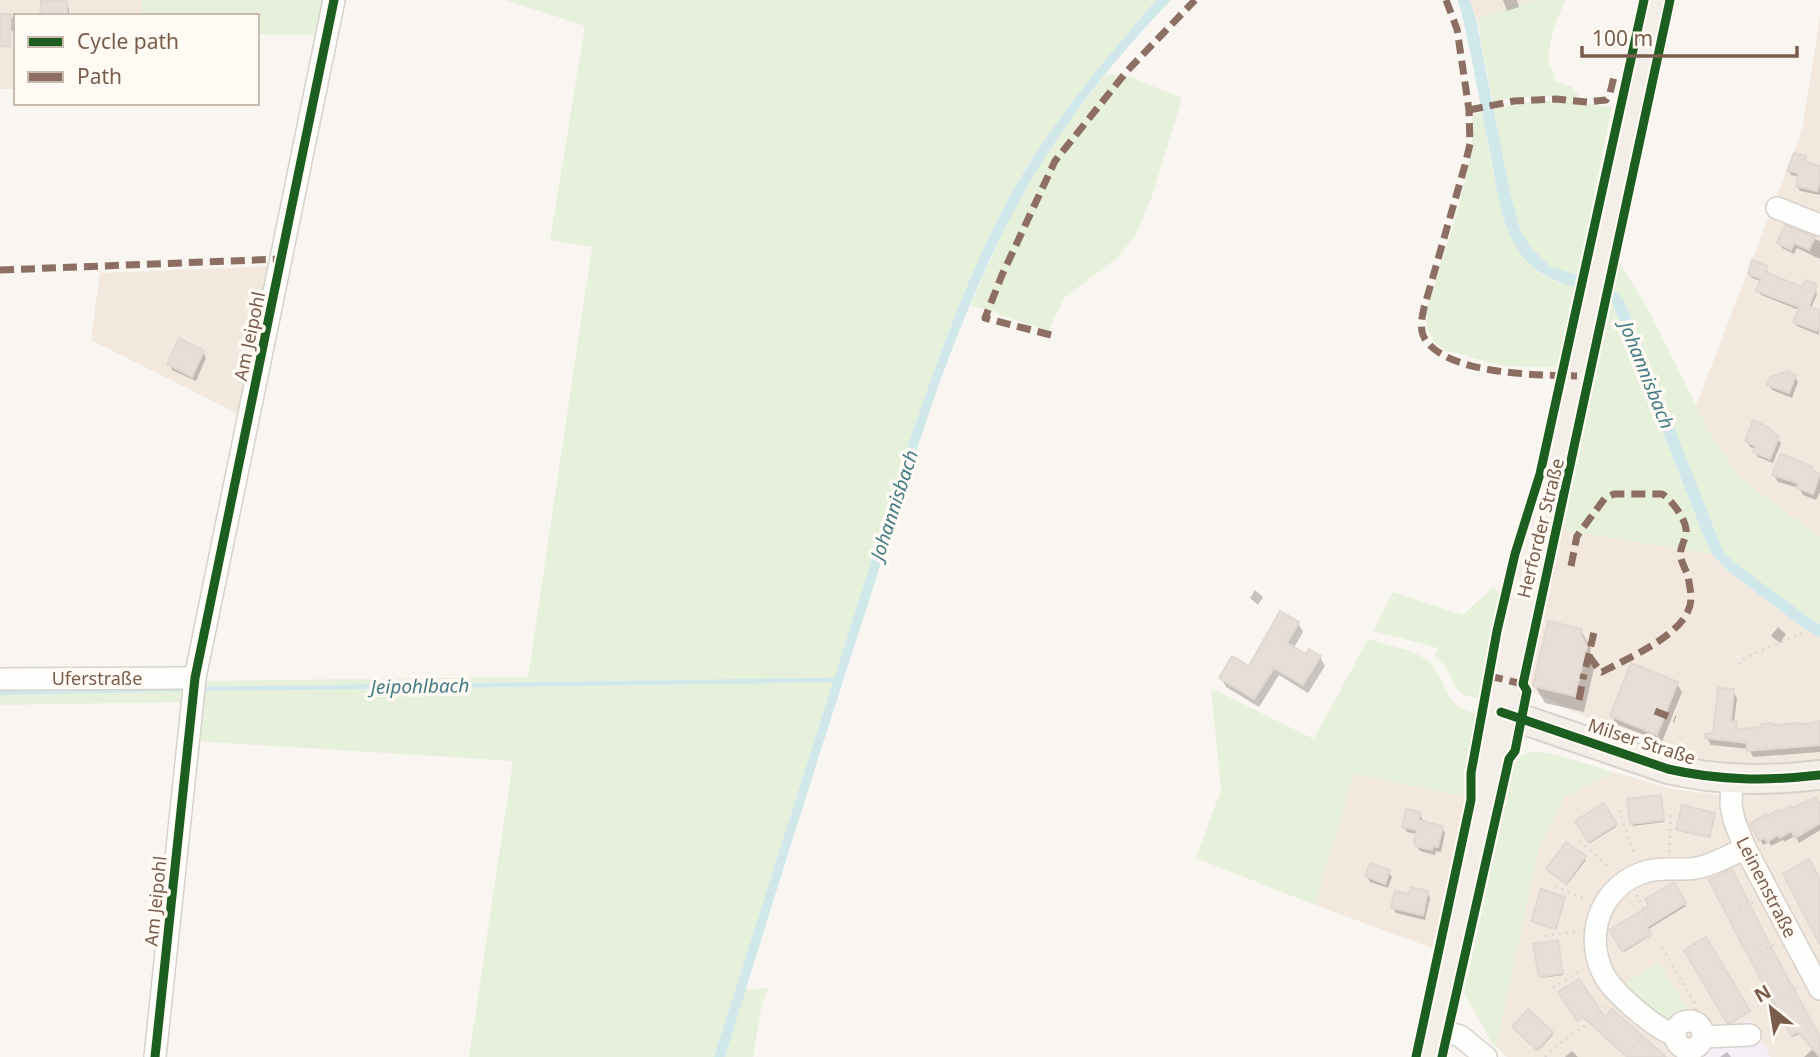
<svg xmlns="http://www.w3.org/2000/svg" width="1820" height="1057" font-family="'Noto Sans',sans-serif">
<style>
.residential{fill:#f2e8de}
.education{fill:#f6eef6}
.green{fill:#e7f0db}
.water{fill:#d0e8ea}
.shadow{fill:#0003}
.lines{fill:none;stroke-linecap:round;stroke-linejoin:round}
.stream{stroke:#d0e8ea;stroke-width:4.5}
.building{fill:#e6ded7;stroke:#e2d8d2;stroke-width:2}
.minor-casing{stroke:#d7d1cb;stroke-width:24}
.major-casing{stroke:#dad1cc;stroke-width:32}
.path{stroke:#dcd5d0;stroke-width:2.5;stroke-dasharray:2 5;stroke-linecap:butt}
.minor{stroke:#fefefd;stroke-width:21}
.major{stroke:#f3eee8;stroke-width:28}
.quiet{stroke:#8d6e63;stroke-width:7;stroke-dasharray:14 7;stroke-linecap:butt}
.cycleway-casing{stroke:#fffaf3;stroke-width:13}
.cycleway{stroke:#1b5e20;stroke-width:9}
.labels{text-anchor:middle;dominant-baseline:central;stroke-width:7;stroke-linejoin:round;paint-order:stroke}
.street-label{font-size:18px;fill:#7a5c4d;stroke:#fffaf3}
.water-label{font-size:19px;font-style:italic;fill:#437c86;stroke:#fffaf3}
</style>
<rect width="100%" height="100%" fill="#f9f5f0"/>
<g class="residential">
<path d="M 0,0 L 142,0 L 142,16 L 16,16 L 16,89 L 0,89 Z"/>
<path d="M 1470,0 L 1536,0 L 1477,19 Z"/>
<path d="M 1820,17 L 1820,537 L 1755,489 L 1736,473 L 1709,431 L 1696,406 L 1802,130 Z"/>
<path d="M 272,266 L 240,415 L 91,340 L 100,273 Z"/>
<path d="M 1562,530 L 1712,554 L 1729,572 L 1806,630 L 1820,637 L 1820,759 L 1794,763 L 1735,766 L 1688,758 L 1664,752 L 1619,733 L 1535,693 L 1529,683 Z"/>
<path d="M 1614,772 L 1671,789 L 1719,795 L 1753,795 L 1820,787 L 1820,1057 L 1507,1057 L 1496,1047 L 1539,848 L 1564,798 Z"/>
<path d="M 1354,773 L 1466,797 L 1432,948 L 1315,905 Z"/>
</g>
<path class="education" d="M 1750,1019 L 1771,1057 L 1697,1057 L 1725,1033 Z"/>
<g class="green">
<path d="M 142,0 L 327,0 L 319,35 L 257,34 L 257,16 L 142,16 Z"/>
<path d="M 506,0 L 1156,0 C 1106,58 1057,116 1018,182 C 971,263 940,354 909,442 L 714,1057 L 469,1057 L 513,761 L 194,741 L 201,681 L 528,677 L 592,247 L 550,240 L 585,26 Z"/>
<path d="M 1536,0 L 1566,0 C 1557,16 1546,47 1550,65 C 1552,71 1555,76 1555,81 L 1572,87 L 1584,103 L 1612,107 L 1578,275 C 1570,272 1560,271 1552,267 C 1510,247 1502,151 1494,109 L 1523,102 L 1554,101 L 1555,96 L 1510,98 L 1493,102 L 1477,19 Z"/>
<path d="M 1106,74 L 1130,77 L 1182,98 L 1152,196 L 1135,236 L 1117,258 L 1065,297 L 1048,331 L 971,305 C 996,244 1025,183 1063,129 C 1077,110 1092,92 1106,74 Z"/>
<path d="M 1482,113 C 1491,155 1499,238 1531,266 C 1544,278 1559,283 1575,287 L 1558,367 L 1502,366 L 1445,350 L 1434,342 L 1427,330 L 1426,312 L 1457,213 L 1469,163 L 1472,145 L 1472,114 Z"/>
<path d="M 1617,258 L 1649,311 L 1709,431 L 1736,473 L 1755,489 L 1820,537 L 1820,624 L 1811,619 L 1735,563 L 1723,551 L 1623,299 L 1610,287 Z"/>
<path d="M 1612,302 L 1702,532 L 1712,554 L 1562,530 Z"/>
<path d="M 1493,587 L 1501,595 L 1479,698 C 1455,696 1457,687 1447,669 C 1444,664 1439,660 1435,656 L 1438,648 L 1373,631 L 1393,592 L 1463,615 Z"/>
<path d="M 1368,639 C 1385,645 1418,650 1430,663 C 1449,684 1442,706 1476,713 L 1464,772 L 1466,797 L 1354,774 L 1315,905 L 1196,858 L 1221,790 L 1211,688 L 1314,739 Z"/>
<path d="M 185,684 L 183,702 L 0,705 L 0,685 Z"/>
<path d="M 1535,751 L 1561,756 L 1614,772 L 1564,798 L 1539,848 L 1496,1047 L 1492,1043 L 1464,993 L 1514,765 C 1520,755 1524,753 1535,751 Z"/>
<path d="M 1659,962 L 1688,1010 L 1666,1024 L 1619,987 Z"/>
<path d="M 769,988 L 762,1003 L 753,1057 L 725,1057 L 745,990 Z"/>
</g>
<g class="water">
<path d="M 1156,0 L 1171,0 C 1116,57 1065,120 1026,189 C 952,320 912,465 867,607 C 818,757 771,907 725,1057 L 714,1057 L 909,442 C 940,354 971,263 1018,182 C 1057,116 1106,58 1156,0 Z"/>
<path d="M 1458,0 L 1470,0 L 1476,19 L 1510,193 L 1520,229 L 1531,248 L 1551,267 L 1578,275 L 1575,287 C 1552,281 1531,271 1518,250 C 1501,223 1497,189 1491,158 C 1480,105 1472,52 1458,0 Z"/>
<path d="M 1610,287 L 1623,298 L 1723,551 L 1735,563 L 1811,619 L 1820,624 L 1820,637 L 1806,630 L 1729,572 L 1712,554 L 1702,532 L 1612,302 L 1607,298 Z"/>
</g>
<g class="shadow">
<path d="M 42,0 L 65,0 L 65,3 L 69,8 L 69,16 L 42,16 Z"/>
<path d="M 1503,0 L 1517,0 L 1519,7 L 1507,11 Z"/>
<path d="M 0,15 L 10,15 L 11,18 L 16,18 L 16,31 L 0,30 Z"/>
<path d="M 1805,157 L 1807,164 L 1820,167 L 1820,195 L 1800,191 L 1797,186 L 1799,177 L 1791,175 L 1789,171 Z"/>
<path d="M 1786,228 L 1820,241 L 1820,259 L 1797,248 L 1794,254 L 1782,248 L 1779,243 Z"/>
<path d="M 1765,267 L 1768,272 L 1767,275 L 1803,289 L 1814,285 L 1817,294 L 1811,309 L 1820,313 L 1819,335 L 1797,326 L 1795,322 L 1799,310 L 1761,295 L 1758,290 L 1762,282 L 1752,278 L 1749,274 Z"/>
<path d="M 203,352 L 206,358 L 196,381 L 172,370 L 169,364 Z"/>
<path d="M 1795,377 L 1798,382 L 1792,398 L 1772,390 L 1769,385 Z"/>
<path d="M 1777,438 L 1781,443 L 1773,463 L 1758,457 L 1755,452 L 1756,449 L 1750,447 L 1747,441 Z"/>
<path d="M 1811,468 L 1814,474 L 1820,476 L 1820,492 L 1816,500 L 1803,495 L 1799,488 L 1778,482 L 1774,475 Z"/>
<path d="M 1255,590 L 1263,597 L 1258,605 L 1250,598 Z"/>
<path d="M 1298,623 L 1303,632 L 1293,649 L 1307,657 L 1320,657 L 1325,666 L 1308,693 L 1279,675 L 1259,707 L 1226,687 L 1221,678 L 1249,668 Z"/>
<path d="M 1778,627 L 1786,634 L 1780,643 L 1771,636 Z"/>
<path d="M 1581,631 L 1591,648 L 1590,653 L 1595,664 L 1584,712 L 1545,703 L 1535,686 Z"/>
<path d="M 1677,684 L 1682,692 L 1662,742 L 1616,724 L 1612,716 Z"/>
<path d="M 1733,691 L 1737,698 L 1734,723 L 1740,731 L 1818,723 L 1820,726 L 1820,752 L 1753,757 L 1749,749 L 1711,745 L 1707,738 L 1714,734 Z"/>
<path d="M 1661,799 L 1664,822 L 1633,826 L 1632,823 Z"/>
<path d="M 1603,806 L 1616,827 L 1590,843 L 1577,821 Z"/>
<path d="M 1820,807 L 1820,830 L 1799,843 L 1795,836 L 1784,842 L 1783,840 L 1771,846 L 1769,842 L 1763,845 L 1752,825 Z"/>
<path d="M 1419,814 L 1423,820 L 1422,822 L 1442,827 L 1445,833 L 1441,852 L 1436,851 L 1435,855 L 1420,851 L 1415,843 L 1417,834 L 1407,832 L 1404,826 Z"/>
<path d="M 1714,814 L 1715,817 L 1710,838 L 1679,831 L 1678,829 Z"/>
<path d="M 1584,858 L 1586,860 L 1567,885 L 1549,871 Z"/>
<path d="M 1389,872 L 1392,877 L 1388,888 L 1370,882 L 1367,876 Z"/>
<path d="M 1673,884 L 1686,906 L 1647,930 L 1650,936 L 1624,952 L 1612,930 L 1651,906 Z"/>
<path d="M 1427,892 L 1430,898 L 1425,920 L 1396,913 L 1393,907 L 1411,896 Z"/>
<path d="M 1564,898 L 1565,900 L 1556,930 L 1534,923 L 1533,921 Z"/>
<path d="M 1558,944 L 1563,975 L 1542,978 L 1541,976 Z"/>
<path d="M 1749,952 L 1820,1042 L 1820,1057 L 1804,1057 L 1813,1049 L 1800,1034 L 1793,1037 Z"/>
<path d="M 1514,1028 L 1552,1033 L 1553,1035 L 1538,1051 Z"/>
<path d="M 1572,1051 L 1578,1057 L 1565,1057 Z"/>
<path d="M 1727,1052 L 1731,1057 L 1720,1057 Z"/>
</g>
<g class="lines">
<g class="stream">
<path d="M 200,689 L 839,680"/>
<path d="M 0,693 L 188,689"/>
</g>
</g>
<g class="building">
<path d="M 41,1 L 67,1 L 67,16 L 40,16 Z"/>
<path d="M 0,14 L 11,14 L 10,47 L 0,46 Z"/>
<path d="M 1794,153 L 1806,156 L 1805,162 L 1820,166 L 1820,181 L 1817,191 L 1796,186 L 1798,173 L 1787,171 Z"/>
<path d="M 1785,225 L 1815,237 L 1809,250 L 1794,243 L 1791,250 L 1777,243 Z"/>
<path d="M 1752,260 L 1767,266 L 1765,272 L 1802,287 L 1805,280 L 1816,284 L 1816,289 L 1809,306 L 1820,311 L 1820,324 L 1817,331 L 1793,322 L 1799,307 L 1756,291 L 1761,279 L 1748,274 Z"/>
<path d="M 179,338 L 204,351 L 192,377 L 167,364 Z"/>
<path d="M 1789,371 L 1790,373 L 1796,375 L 1789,393 L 1767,385 L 1770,377 Z"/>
<path d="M 1753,420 L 1766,426 L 1779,437 L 1770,459 L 1753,452 L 1755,446 L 1745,441 Z"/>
<path d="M 1781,454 L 1812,466 L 1811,470 L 1820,474 L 1813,494 L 1797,488 L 1798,483 L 1772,475 Z"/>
<path d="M 1280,611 L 1299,622 L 1287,643 L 1306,654 L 1309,649 L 1321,656 L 1303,685 L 1274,668 L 1254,699 L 1219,678 L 1232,656 L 1249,666 Z"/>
<path d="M 1548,621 L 1582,629 L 1581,635 L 1587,646 L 1575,696 L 1533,686 Z"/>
<path d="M 1631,663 L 1678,682 L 1657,735 L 1610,716 Z"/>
<path d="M 1718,688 L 1734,689 L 1731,721 L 1737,722 L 1736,730 L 1760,727 L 1762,724 L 1772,723 L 1775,725 L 1798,723 L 1806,724 L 1819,721 L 1820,745 L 1747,751 L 1747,743 L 1705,738 L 1705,734 L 1713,733 Z"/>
<path d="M 1661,795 L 1664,820 L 1630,824 L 1627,799 Z"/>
<path d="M 1816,797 L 1820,804 L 1820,823 L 1795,838 L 1791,831 L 1780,838 L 1778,835 L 1767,842 L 1764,838 L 1759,841 L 1750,824 L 1766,814 L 1767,816 L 1778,810 L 1779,812 L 1790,806 L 1792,808 Z"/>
<path d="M 1604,803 L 1617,824 L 1588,842 L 1575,821 Z"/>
<path d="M 1682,805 L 1715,813 L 1709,837 L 1676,829 Z"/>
<path d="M 1406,809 L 1421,812 L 1418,822 L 1419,820 L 1443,826 L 1438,847 L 1433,846 L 1432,850 L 1415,846 L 1416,843 L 1414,843 L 1417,830 L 1402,827 Z"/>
<path d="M 1566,842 L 1586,856 L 1566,884 L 1546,869 Z"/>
<path d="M 1809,859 L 1820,879 L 1820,945 L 1783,874 Z"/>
<path d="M 1370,863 L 1390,870 L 1385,884 L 1365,876 Z"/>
<path d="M 1732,869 L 1774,953 L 1820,1037 L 1820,1057 L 1798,1032 L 1791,1036 L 1746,951 L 1745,951 L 1709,880 Z"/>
<path d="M 1674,882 L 1686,903 L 1647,927 L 1651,934 L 1622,951 L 1609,930 L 1649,906 L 1645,899 Z"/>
<path d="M 1411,887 L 1428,891 L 1423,915 L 1391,908 L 1395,891 L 1409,894 Z"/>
<path d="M 1541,889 L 1565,897 L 1555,929 L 1531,921 Z"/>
<path d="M 1706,937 L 1750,1011 L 1731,1023 L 1727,1023 L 1684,950 Z"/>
<path d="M 1558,940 L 1563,973 L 1539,977 L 1533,944 Z"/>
<path d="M 1579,979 L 1605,1017 L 1612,1009 L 1666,1057 L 1627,1057 L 1583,1017 L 1577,1021 L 1558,992 Z"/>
<path d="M 1528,1009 L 1553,1032 L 1537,1050 L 1512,1027 Z"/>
</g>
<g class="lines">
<g class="minor-casing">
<g id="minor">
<path d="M 1777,208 L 1820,225"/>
<path d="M 0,679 L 195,678"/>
<path d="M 1732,779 L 1731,805 L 1734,820 L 1745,848 L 1820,989"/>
<circle cx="1689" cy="1035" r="14"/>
<path d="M 1435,1029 L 1460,1036 L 1486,1057"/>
<path d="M 1675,1035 C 1655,1029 1612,992 1603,973 C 1583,932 1603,883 1648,871 C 1665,866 1684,872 1701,867 C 1716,863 1731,855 1745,848"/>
<path d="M 1703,1037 L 1750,1035"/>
<path d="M 155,1057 L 195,678 L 334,0"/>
</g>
</g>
<g class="major-casing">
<g id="major">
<path d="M 1501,712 L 1668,769 C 1720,781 1768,781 1820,775"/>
<path d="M 1429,1057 L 1490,777 L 1522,605 L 1577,376 L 1657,0"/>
</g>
</g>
<g class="path">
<path d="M 1740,664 L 1740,660 L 1802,633"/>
<path d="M 1619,810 L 1635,856"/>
<path d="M 1579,841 L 1611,869"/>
<path d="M 1669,852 L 1671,810"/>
<path d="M 1555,886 L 1587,900"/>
<path d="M 1636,895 L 1651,921"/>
<path d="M 1739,910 L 1754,902"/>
<path d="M 1545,936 L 1580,931"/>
<path d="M 1662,947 L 1695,1004 L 1696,1009 L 1694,1021"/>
<path d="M 1760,952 L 1776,944"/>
<path d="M 1553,988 L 1583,969"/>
<path d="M 1783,995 L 1799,987"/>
<path d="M 1633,1047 L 1642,1037"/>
<path d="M 1545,1057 C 1563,1037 1589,1026 1607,1006"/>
<path d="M 1687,1057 L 1689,1049"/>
</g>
<use href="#minor" class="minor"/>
<use href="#major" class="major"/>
<g class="quiet">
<path d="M 1446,0 L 1457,29 L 1469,110 L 1470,144 L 1465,165 L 1424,308 C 1422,317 1420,326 1423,335 C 1440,375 1540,375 1577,376"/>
<path d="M 1469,110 L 1514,101 L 1556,99 L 1587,102 L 1606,100 L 1610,93 L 1614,77"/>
<path d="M 0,270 L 281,259"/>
<path d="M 1051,335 L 985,318 L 1002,275 L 1055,161 L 1127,71 L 1195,0"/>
<path d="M 1571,566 L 1577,536 L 1605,498 L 1614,494 L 1662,494 C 1671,499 1685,518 1686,529 C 1687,537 1682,543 1681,550 C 1679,560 1685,567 1688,576 C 1689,583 1691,591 1691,598 C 1691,633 1629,657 1602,672 L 1600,671 L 1589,656"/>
<path d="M 1586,667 L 1595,628"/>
<path d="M 1489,676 L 1523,684"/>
<path d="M 1579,700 L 1584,674"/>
<path d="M 1655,711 L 1675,719"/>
</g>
<g class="cycleway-casing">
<g id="cycleway">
<path d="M 1501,712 L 1668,769 C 1720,781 1768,781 1820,775"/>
<path d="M 155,1057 L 195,678 L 334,0"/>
<path d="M 1416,1057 L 1471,800 L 1471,773 L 1497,631 L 1515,554 L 1540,474 L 1644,0"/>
<path d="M 1442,1057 L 1509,759 L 1515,751 L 1527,691 L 1523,684 L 1670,0"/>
</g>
</g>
<use href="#cycleway" class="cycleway"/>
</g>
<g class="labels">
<g class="street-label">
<text transform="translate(249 336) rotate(-78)">Am Jeipohl</text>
<text transform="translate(1540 528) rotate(-76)">Herforder Straße</text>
<text x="97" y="678">Uferstraße</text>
<text transform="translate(1642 741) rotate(18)">Milser Straße</text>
<text transform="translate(1767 887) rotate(63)">Leinenstraße</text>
<text transform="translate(155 901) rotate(-84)">Am Jeipohl</text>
</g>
<g class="water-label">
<text transform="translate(1647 375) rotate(68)">Johannisbach</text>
<text transform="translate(894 505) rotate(-72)">Johannisbach</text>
<text transform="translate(420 686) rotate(-1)">Jeipohlbach</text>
</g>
</g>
<rect x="14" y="14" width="245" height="91" fill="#fffaf3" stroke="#cabbb1" stroke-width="2"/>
<rect x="28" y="37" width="35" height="10" fill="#1b5e20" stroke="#cabbb1" stroke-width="2"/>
<text x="77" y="49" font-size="21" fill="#7a5c4d">Cycle path</text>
<rect x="28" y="72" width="35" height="10" fill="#8d6e63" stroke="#cabbb1" stroke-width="2"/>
<text x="77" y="84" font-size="21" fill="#7a5c4d">Path</text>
<g transform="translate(1771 1008) rotate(330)" stroke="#fffaf3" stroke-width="5" paint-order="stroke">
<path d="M0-5L12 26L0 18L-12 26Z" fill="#7a5c4d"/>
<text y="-10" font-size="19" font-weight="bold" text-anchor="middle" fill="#7a5c4d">N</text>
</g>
<path d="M1582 46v10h215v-10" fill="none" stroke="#7a5c4d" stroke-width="3.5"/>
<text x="1592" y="46" font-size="21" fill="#7a5c4d" stroke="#fffaf3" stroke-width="5" paint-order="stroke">100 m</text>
</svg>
